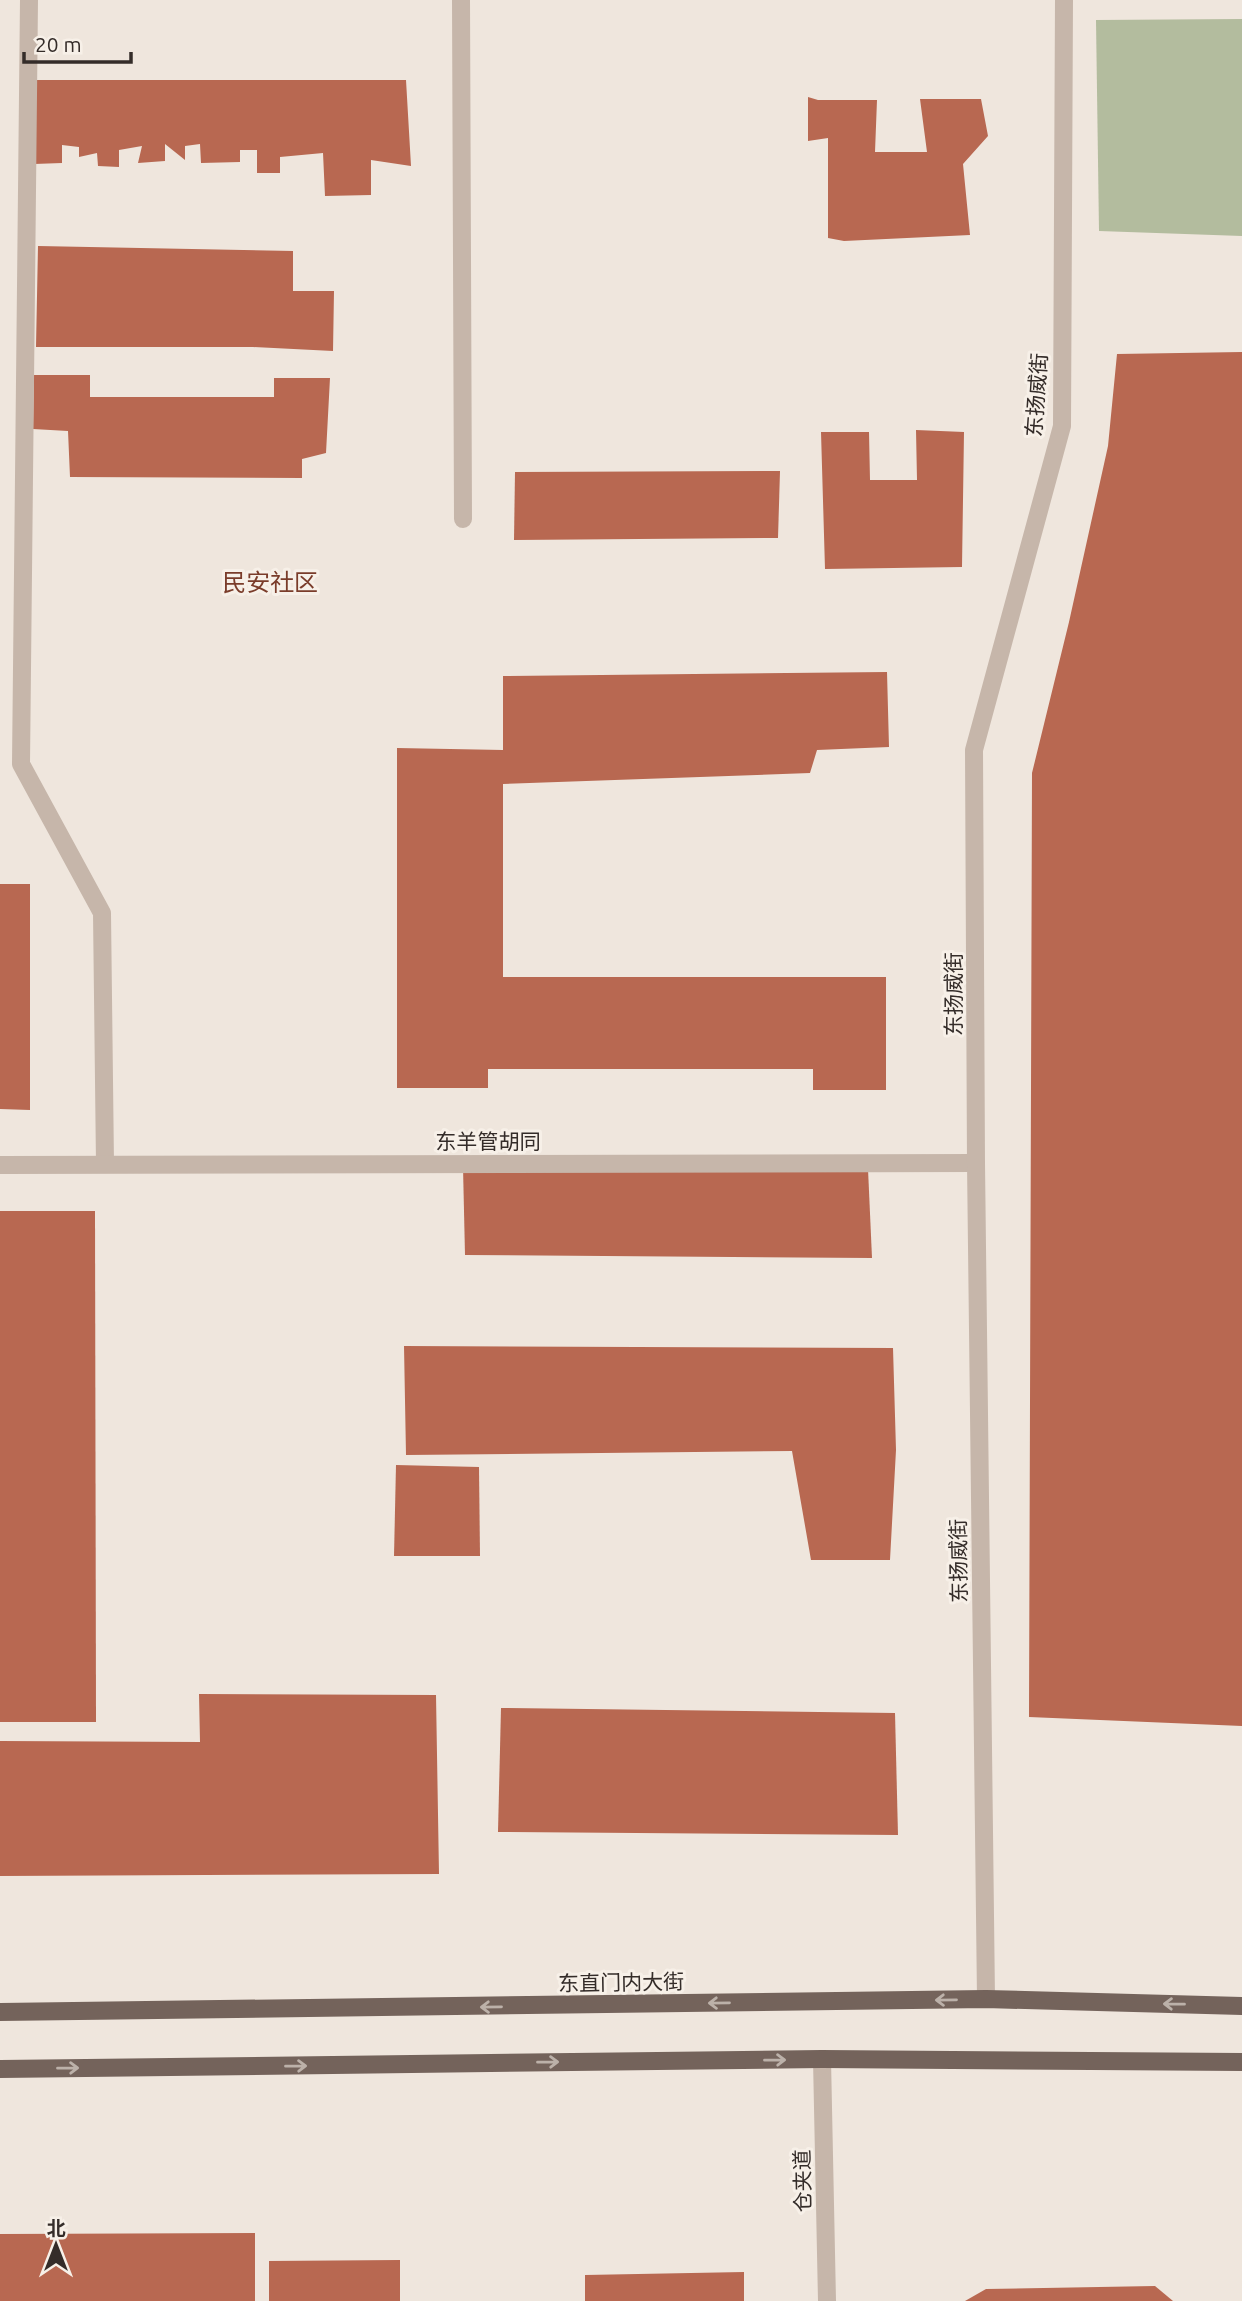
<svg xmlns="http://www.w3.org/2000/svg" width="1242" height="2301" font-family="Ubuntu,'Noto Sans SC',sans-serif">
<style>
.green{fill:#b3bc9e}
.building{fill:#b86851}
.lines{fill:none;stroke-linecap:round;stroke-linejoin:round}
.lane{stroke:#c6b6aa;stroke-width:18}
.street{stroke:#c6b6aa;stroke-width:18}
.primary{stroke:#74635b;stroke-width:18}
.oneway{stroke:#bcb1a9}
.labels{text-anchor:middle;dominant-baseline:central;stroke-width:6;stroke-linejoin:round;paint-order:stroke}
.street-label{font-size:21px;fill:#342c29;stroke:#f7f0e8}
.quarter-label{font-size:24px;fill:#7a3c2a;stroke:#f7f0e8}
</style>
<rect width="100%" height="100%" fill="#efe6dd"/>
<path class="green" d="M 1242,19 L 1242,236 L 1099,231 L 1096,20 Z"/>
<g class="building">
<path d="M 34,80 L 406,80 L 411,166 L 371,160 L 371,195 L 325,196 L 323,153 L 280,157 L 280,173 L 257,173 L 257,150 L 240,150 L 240,162 L 201,163 L 200,144 L 185,146 L 185,160 L 165,144 L 165,161 L 138,163 L 142,146 L 119,150 L 119,167 L 98,166 L 97,153 L 79,157 L 79,147 L 62,145 L 62,163 L 34,164 Z"/>
<path d="M 808,97 L 818,100 L 877,100 L 875,152 L 927,152 L 920,99 L 981,99 L 988,136 L 963,164 L 970,235 L 844,241 L 828,238 L 828,138 L 808,141 Z"/>
<path d="M 38,246 L 293,251 L 293,291 L 334,291 L 333,351 L 253,347 L 36,347 Z"/>
<path d="M 1242,352 L 1242,1726 L 1029,1717 L 1032,773 L 1069,622 L 1108,446 L 1117,354 Z"/>
<path d="M 34,375 L 90,375 L 90,397 L 274,397 L 274,378 L 330,378 L 326,453 L 302,459 L 302,478 L 70,477 L 68,431 L 33,429 Z"/>
<path d="M 916,430 L 964,432 L 962,567 L 825,569 L 821,432 L 869,432 L 870,480 L 917,480 Z"/>
<path d="M 780,471 L 778,538 L 514,540 L 515,472 Z"/>
<path d="M 887,672 L 889,747 L 817,750 L 810,773 L 503,784 L 503,977 L 886,977 L 886,1090 L 813,1090 L 813,1069 L 488,1069 L 488,1088 L 397,1088 L 397,748 L 503,750 L 503,676 Z"/>
<path d="M 0,884 L 30,884 L 30,1110 L 0,1109 Z"/>
<path d="M 463,1167 L 868,1169 L 872,1258 L 465,1255 Z"/>
<path d="M 0,1211 L 95,1211 L 96,1722 L 0,1722 Z"/>
<path d="M 404,1346 L 893,1348 L 896,1450 L 890,1560 L 811,1560 L 792,1451 L 406,1455 Z"/>
<path d="M 396,1465 L 479,1467 L 480,1556 L 394,1556 Z"/>
<path d="M 199,1694 L 436,1695 L 439,1874 L 0,1876 L 0,1741 L 200,1742 Z"/>
<path d="M 501,1708 L 895,1713 L 898,1835 L 498,1832 Z"/>
<path d="M 255,2233 L 255,2301 L 0,2301 L 0,2234 Z"/>
<path d="M 400,2260 L 400,2301 L 269,2301 L 269,2261 Z"/>
<path d="M 744,2272 L 744,2301 L 585,2301 L 585,2275 Z"/>
<path d="M 1155,2286 L 1173,2301 L 965,2301 L 986,2289 Z"/>
</g>
<g class="lines">
<g class="lane">
<path d="M 29,0 L 21,764 L 102,913 L 105,1164"/>
<path d="M 461,0 L 463,519"/>
</g>
<g class="street">
<path d="M 0,1165 L 976,1163"/>
<path d="M 986,1999 L 976,1163 L 974,750 L 1062,426 L 1064,0"/>
<path d="M 822,2059 L 827,2301"/>
</g>
<g class="primary">
<path d="M 0,2012 L 986,1999 L 1242,2006"/>
<path d="M 0,2069 L 822,2059 L 1242,2062"/>
</g>
</g>
<defs><path id="oneway-shaft" d="M-6 0H5M1.5-3L5.5 0L1.5 3" fill="none" stroke-width="1.6" stroke-linecap="round" stroke-linejoin="round" transform="scale(1.75)"/></defs>
<g class="oneway">
<use href="#oneway-shaft" transform="translate(946 2000) rotate(179)"/>
<use href="#oneway-shaft" transform="translate(719 2003) rotate(179)"/>
<use href="#oneway-shaft" transform="translate(1174 2004) rotate(-179)"/>
<use href="#oneway-shaft" transform="translate(491 2007) rotate(179)"/>
<use href="#oneway-shaft" transform="translate(775 2060) rotate(-1)"/>
<use href="#oneway-shaft" transform="translate(548 2062) rotate(-1)"/>
<use href="#oneway-shaft" transform="translate(296 2066) rotate(-1)"/>
<use href="#oneway-shaft" transform="translate(68 2068) rotate(-1)"/>
</g>
<g class="labels">
<g class="street-label">
<text transform="translate(1036 395) rotate(-86)">东扬威街</text>
<text transform="translate(953 994) rotate(-90)">东扬威街</text>
<text x="488" y="1141">东羊管胡同</text>
<text transform="translate(958 1561) rotate(-91)">东扬威街</text>
<text transform="translate(621 1982) rotate(-1)">东直门内大街</text>
<text transform="translate(802 2181) rotate(-91)">仓夹道</text>
</g>
<g class="quarter-label">
<text x="270" y="582">民安社区</text>
</g>
</g>
<g transform="translate(56 2245)" stroke="#f7f0e8" stroke-width="5" paint-order="stroke">
<path d="M0-5L12 26L0 18L-12 26Z" fill="#342c29"/>
<text y="-10" font-size="19" font-weight="bold" text-anchor="middle" fill="#342c29">北</text>
</g>
<path d="M24 52v10h107v-10" fill="none" stroke="#342c29" stroke-width="3.5"/>
<text x="35" y="52" font-size="21" fill="#342c29" stroke="#f7f0e8" stroke-width="5" paint-order="stroke">20 m</text>
</svg>
